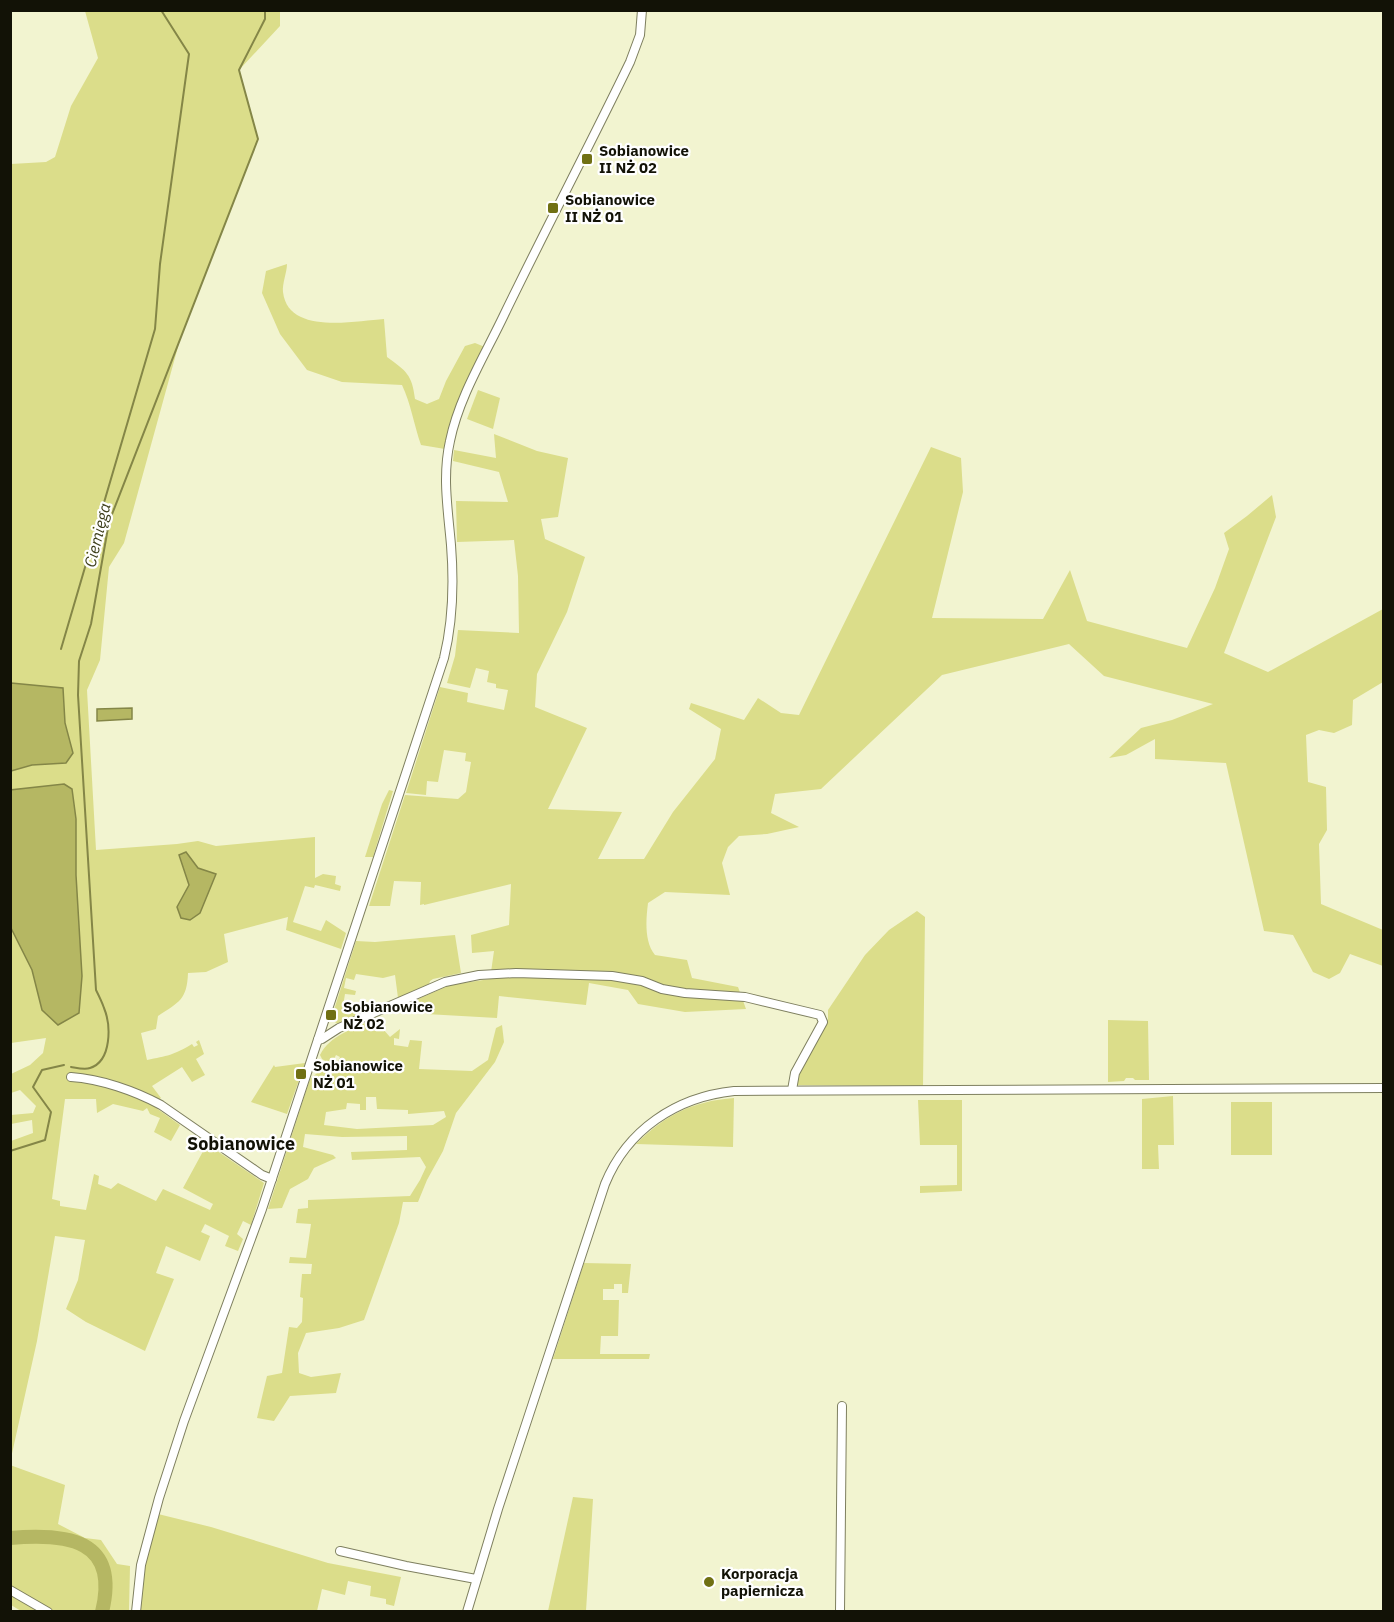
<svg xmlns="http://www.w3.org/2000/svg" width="1394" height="1622" font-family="'IBM Plex Sans',sans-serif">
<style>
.green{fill:#dbdd8a;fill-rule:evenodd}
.water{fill:#b5b763;stroke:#848647;stroke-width:1.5}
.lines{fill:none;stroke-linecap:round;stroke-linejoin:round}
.stream{stroke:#848647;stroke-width:2}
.river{stroke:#b5b763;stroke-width:14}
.minor-casing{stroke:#7e7f5f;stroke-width:10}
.minor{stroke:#fff;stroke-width:8}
.poi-dot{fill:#707013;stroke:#fff;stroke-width:2}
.labels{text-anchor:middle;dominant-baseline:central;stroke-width:4.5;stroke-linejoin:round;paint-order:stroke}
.poi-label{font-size:15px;font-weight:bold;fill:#121206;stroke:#fff;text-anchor:start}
.water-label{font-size:16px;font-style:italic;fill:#3e3f1b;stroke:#fff}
.quarter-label{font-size:18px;font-weight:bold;fill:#121206;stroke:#fff}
</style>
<rect width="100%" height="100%" fill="#f2f4d0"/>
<g class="green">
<path d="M 85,11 L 280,11 L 280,26 L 239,70 L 258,139 L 181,336 L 124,543 L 109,567 L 100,660 L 87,690 L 96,850 L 177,844 L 198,841 L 216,846 L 315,837 L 315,878 L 323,874 L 336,876 L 335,884 L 341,886 L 340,891 L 315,885 L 314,888 L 305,886 L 293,922 L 321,931 L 326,920 L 346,933 L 341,949 L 286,930 L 288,917 L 224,934 L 228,962 L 206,972 L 188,973 C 187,1000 179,1002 158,1016 L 156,1029 L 141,1033 L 147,1060 C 167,1056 174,1055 192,1044 L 194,1047 L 198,1045 L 196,1042 L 199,1040 L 204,1054 L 196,1059 L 205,1075 L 192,1082 L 182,1067 L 152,1086 L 161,1098 L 152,1105 L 180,1125 L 171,1141 L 154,1132 L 160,1118 L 150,1114 L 147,1108 L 143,1111 L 113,1104 L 97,1113 L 96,1099 L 65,1099 L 52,1199 L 60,1201 L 60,1206 L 86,1210 L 94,1174 L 99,1176 L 98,1184 L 111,1189 L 118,1183 L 156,1201 L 163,1189 L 210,1210 L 213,1204 L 183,1188 L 207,1144 L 264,1183 L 251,1225 L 243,1221 L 237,1234 L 243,1239 L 238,1251 L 225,1246 L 229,1236 L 205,1224 L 201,1232 L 210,1236 L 200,1261 L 166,1246 L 156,1273 L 174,1279 L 145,1351 L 86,1322 L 66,1309 L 78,1280 L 85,1240 L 55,1236 L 37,1341 L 11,1458 L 11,1141 L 33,1133 L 32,1120 L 11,1124 L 11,1115 L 33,1113 L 36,1106 L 20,1090 L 11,1093 L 11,1074 L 30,1065 L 43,1053 L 46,1038 L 11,1043 L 11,928 L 32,970 L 42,1010 L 76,875 L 76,819 L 72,789 L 64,784 L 11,790 L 11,771 L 32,765 L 66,763 L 73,753 L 65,723 L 63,688 L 11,683 L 11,164 L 46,162 L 55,157 L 71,106 L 98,58 Z"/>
<path d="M 287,264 C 287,272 282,284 283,292 C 288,335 354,321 384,319 L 387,357 C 406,371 412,374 415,399 L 427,404 L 439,399 L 446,381 L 465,346 L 475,343 L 485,347 L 445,449 L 421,445 C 414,425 411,404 402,385 L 342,382 L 307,370 L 280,334 L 262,293 L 266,271 Z"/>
<path d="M 478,390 L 500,398 L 493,429 L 467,419 Z"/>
<path d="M 494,434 L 537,451 L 568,458 L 558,517 L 541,519 L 545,539 L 585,557 L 567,612 L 537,674 L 535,707 L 587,728 L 548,809 L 622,812 L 598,859 L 644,859 L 673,812 L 715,759 L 721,729 L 689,709 L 691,703 L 744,720 L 758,698 L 781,713 L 799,715 L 931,447 L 961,458 L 963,492 L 932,618 L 1043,619 L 1070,570 L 1087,621 L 1187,648 L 1215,588 L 1229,549 L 1224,533 L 1247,516 L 1272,495 L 1276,517 L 1224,653 L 1268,672 L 1383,609 L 1383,682 L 1353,700 L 1352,725 L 1334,733 L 1319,730 L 1306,735 L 1308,782 L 1326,787 L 1327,830 L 1319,844 L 1321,904 L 1383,930 L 1383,966 L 1350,954 L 1340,973 L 1329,979 L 1313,972 L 1293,935 L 1264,931 L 1226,763 L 1155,759 L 1155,739 L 1126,755 L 1109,758 L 1141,728 L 1172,720 L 1213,704 L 1104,676 L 1069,644 L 942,675 L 821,789 L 775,794 L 771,813 L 799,827 L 767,834 L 739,836 L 728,847 L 722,863 L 730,895 L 665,892 L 648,903 C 646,919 644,942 655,955 L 687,960 L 692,978 L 738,987 L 746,1009 L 685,1012 L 638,1004 L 628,990 L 589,983 L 586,1005 L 499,996 L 497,1018 L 426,1014 L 418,999 L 450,985 L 490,979 L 494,951 L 472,953 L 471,935 L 509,925 L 511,884 L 424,905 L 424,904 L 420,905 L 421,882 L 394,881 L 390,906 L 369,906 L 405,795 L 458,799 L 466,792 L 471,762 L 465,761 L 466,753 L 444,750 L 438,782 L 427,781 L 426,795 L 406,793 L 440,687 L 468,693 L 467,702 L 504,710 L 508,690 L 496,688 L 496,684 L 487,682 L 489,671 L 476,668 L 470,688 L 447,683 L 455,656 L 458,630 L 519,633 L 518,576 L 514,540 L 457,542 L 456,501 L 508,502 L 499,472 L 453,461 L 454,450 L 496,458 Z"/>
<path d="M 389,790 L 393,791 L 373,857 L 365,857 L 382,804 Z"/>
<path d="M 917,911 L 925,917 L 923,1086 L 795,1085 L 798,1073 L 828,1019 L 828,1010 L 865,955 L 889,930 Z"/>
<path d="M 455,935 L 461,973 L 433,979 L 430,981 L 429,984 L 398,998 L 395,975 L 383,978 L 356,974 L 354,980 L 346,978 L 344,988 L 356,991 L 355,995 L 345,994 L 343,1006 L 355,1008 L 359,1012 L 359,1017 L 338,1024 L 333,1021 L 332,1016 L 356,941 L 375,942 Z"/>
<path d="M 374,1019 L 390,1037 L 400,1029 L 399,1039 L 394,1038 L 394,1045 L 408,1047 L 410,1040 L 422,1041 L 419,1069 L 472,1071 L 488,1060 L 496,1028 L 502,1025 L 504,1042 L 495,1062 L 456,1113 L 443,1151 L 427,1180 L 418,1202 L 403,1202 L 399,1223 L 364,1320 L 339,1328 L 306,1333 L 298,1353 L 299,1373 L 311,1377 L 341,1373 L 336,1393 L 290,1396 L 274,1421 L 257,1418 L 267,1376 L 282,1373 L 289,1327 L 297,1328 L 302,1322 L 303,1298 L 300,1297 L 302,1274 L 311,1274 L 312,1264 L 289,1263 L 290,1257 L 306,1258 L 311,1224 L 296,1223 L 298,1209 L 308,1208 L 308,1200 L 410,1196 L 420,1180 L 426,1167 L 420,1157 L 352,1160 L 351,1152 L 407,1150 L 407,1136 L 342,1137 L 305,1134 L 303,1147 L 333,1155 L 336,1158 L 314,1168 L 308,1179 L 290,1189 L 282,1208 L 268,1209 L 307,1088 L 310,1079 L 322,1069 L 332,1074 L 340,1057 L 336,1055 L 333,1061 L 329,1063 L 322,1059 L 320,1055 C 330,1035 355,1028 374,1019 ZM 366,1097 L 376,1097 L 377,1109 L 408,1110 L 408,1114 L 444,1111 L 446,1117 L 433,1125 L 357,1129 L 324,1125 L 326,1112 L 346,1109 L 347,1103 L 360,1104 L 360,1110 L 366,1110 Z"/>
<path d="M 1108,1020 L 1148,1021 L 1149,1080 L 1135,1080 L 1133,1078 L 1126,1078 L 1124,1081 L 1108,1082 Z"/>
<path d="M 305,1063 L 287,1114 L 251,1102 L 274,1065 L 275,1067 Z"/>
<path d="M 1173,1096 L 1174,1145 L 1158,1145 L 1159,1169 L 1142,1169 L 1142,1099 Z"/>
<path d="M 734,1098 L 733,1147 L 636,1144 C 665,1115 693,1101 734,1098 Z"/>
<path d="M 918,1100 L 962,1100 L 962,1191 L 920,1193 L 920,1186 L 957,1185 L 957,1145 L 920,1145 Z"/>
<rect x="1231" y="1102" width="41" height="53"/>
<path d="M 584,1263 L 631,1264 L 628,1293 L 622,1293 L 622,1284 L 614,1284 L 614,1289 L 603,1289 L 603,1300 L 619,1300 L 618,1336 L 601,1336 L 600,1354 L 650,1354 L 649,1359 L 553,1359 Z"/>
<path d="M 10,1465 L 65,1485 L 58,1524 L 85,1538 L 101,1540 L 117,1564 L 130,1566 L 129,1611 L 21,1611 L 11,1605 Z"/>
<path d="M 573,1497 L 593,1499 L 586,1611 L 548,1611 Z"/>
<path d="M 158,1514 L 211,1527 L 328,1563 L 401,1577 L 394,1606 L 386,1604 L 386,1599 L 370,1596 L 371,1586 L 348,1581 L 345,1595 L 322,1589 L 317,1611 L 138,1612 L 143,1573 Z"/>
</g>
<g class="water">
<path d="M 11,683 L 63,688 L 65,723 L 73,753 L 66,763 L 32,765 L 11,771 Z"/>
<path d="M 132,708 L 132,719 L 97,721 L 97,709 Z"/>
<path d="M 64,784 L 72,789 L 76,819 L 76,875 L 82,976 L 79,1013 L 58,1025 L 42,1010 L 32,970 L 11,928 L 10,790 Z"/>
<path d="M 186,852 L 198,868 L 216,874 L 200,913 L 190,920 L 181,918 L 177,907 L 189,885 L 179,855 Z"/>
</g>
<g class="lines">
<g class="stream">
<path d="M 61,649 L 155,329 L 160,264 L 189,54 L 161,10"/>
<path d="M 71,1067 C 77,1068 85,1070 90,1068 C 112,1061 111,1025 104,1008 C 102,1002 99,996 96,990 L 78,695 L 79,661 L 91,624 L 109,522 L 258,139 L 239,70 L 265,19 L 265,10"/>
<path d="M 10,1151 L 45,1140 L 51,1112 L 33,1087 L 42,1070 L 64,1065"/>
</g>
<path class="river" d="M 10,1538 C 67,1533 120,1539 102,1612"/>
<g class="minor-casing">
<g id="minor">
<path d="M 318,1040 L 322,1039 L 339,1028 L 445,982 L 479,975 L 516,973 L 612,976 L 642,981 L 662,989 L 685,993 L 745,997 L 820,1015 L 823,1022 L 795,1073 L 792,1090"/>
<path d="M 71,1077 C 101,1079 135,1091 161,1105 L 262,1175 L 272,1179"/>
<path d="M 340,1551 L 406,1566 L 476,1579"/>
<path d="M 10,1590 L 48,1612"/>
<path d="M 136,1612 L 141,1565 L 159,1498 L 184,1421 L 262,1209 L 444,658 C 453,621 454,583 451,545 C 448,510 442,476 450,441 C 459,397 485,355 504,315 C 545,230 589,147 630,62 L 640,35 L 642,10"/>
<path d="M 467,1612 L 498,1509 L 605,1184 C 627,1130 676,1097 734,1091 L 1384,1088"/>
<path d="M 840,1612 L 842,1406"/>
</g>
</g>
<use href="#minor" class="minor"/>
</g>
<g class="poi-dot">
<rect x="581" y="153" width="12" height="12" rx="3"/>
<rect x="547" y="202" width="12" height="12" rx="3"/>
<rect x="325" y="1009" width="12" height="12" rx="3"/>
<rect x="295" y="1068" width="12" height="12" rx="3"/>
<circle cx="709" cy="1582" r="6"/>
</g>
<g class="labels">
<g class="poi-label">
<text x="599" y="150">Sobianowice<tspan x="599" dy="17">II NŻ 02</tspan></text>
<text x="565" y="199">Sobianowice<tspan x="565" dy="17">II NŻ 01</tspan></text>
<text x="343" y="1006">Sobianowice<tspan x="343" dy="17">NŻ 02</tspan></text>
<text x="313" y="1065">Sobianowice<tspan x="313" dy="17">NŻ 01</tspan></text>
<text x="721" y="1573">Korporacja<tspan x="721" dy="17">papiernicza</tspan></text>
</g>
<g class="water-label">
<text transform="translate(97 535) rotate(-76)">Ciemięga</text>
</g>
<g class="quarter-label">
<text x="241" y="1143">Sobianowice</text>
</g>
</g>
<rect width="1394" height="1622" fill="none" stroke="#121206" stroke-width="24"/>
</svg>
